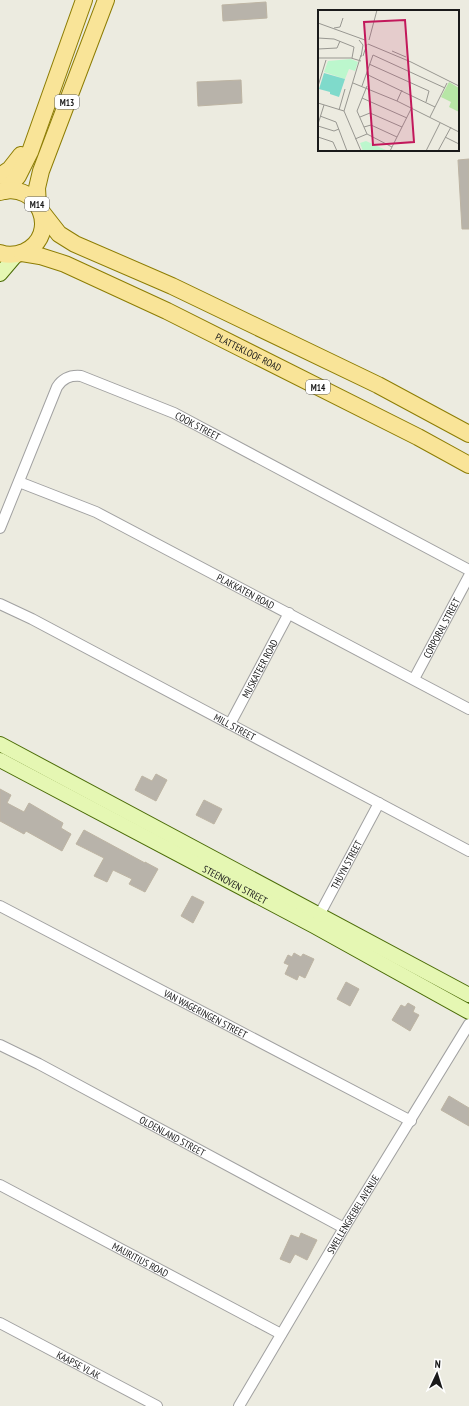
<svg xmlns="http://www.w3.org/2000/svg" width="469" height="1406" font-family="'PT Sans Narrow',sans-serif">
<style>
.building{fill:#b8b3aa;stroke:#bdb4a3}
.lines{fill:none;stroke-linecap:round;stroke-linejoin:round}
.street-casing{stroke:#a1a1a1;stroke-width:12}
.secondary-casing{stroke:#4b6c07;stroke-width:16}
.primary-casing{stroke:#8d7d04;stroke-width:18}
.street{stroke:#fff;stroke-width:10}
.secondary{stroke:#e5f7b3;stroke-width:14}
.primary{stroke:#f9e498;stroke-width:16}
.labels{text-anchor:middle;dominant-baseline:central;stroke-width:3.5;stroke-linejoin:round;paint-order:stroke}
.shield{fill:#fff;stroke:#5f5f5f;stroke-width:1}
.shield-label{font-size:9px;font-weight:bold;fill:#1a1a1a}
.street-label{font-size:10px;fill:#1a1a1a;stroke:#fff}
.inset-road{fill:none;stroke:#989791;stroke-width:1}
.view{fill:#c2185b;fill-opacity:0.15;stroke:#c2185b;stroke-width:2}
.inset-edge{fill:none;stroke:#1a1a1a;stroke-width:2}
</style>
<rect width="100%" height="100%" fill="#ecebe0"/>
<g class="building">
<path d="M 266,2 L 267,18 L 223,21 L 222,5 Z"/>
<path d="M 241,80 L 242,103 L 198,106 L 197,82 Z"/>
<path d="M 469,159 L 469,229 L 462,229 L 458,160 Z"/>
<path d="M 156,774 L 167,780 L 156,801 L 135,790 L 142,776 L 152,781 Z"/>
<path d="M 0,789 L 11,795 L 7,803 L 24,812 L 29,803 L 63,823 L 61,828 L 71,834 L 62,851 L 26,831 L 24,834 L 0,821 Z"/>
<path d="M 204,800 L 222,809 L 214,824 L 196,815 Z"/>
<path d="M 84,830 L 145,863 L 145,862 L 158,869 L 145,892 L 129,884 L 132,879 L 113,870 L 107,882 L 94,876 L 104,858 L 76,844 Z"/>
<path d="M 192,896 L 204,902 L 193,923 L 181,916 Z"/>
<path d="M 294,953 L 301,957 L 303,954 L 314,959 L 305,978 L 299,975 L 297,980 L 285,974 L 289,965 L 284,963 L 288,955 L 292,957 Z"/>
<path d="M 346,982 L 359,989 L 350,1006 L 337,999 Z"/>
<path d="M 408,1003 L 415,1007 L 413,1012 L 419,1015 L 410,1031 L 392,1020 L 401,1005 L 405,1007 Z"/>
<path d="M 449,1096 L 469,1108 L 469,1126 L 441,1110 Z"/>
<path d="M 301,1233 L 317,1240 L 307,1260 L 295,1254 L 290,1263 L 280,1259 L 291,1235 L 299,1238 Z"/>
</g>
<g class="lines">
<g class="street-casing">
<g id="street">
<path id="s1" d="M 19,482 L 96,512 L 469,709"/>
<path id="s2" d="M 0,528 L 57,387 C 63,378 70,375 81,376 L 174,413 L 469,570"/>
<path id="s3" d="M 0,604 L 32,619 L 469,851"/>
<path id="s4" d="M 414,679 L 469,576"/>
<path id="s5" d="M 230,724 L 289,613"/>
<path id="s6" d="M 0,906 L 411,1121"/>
<path id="s7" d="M 316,921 L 379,803"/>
<path id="s8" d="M 0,1045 L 39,1064 L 344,1228"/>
<path id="s9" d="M 0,1185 L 281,1334"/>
<path id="s10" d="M 0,1323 L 157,1406"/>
<path id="s11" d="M 239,1406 L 344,1228 L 469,1024"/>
</g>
</g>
<g class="secondary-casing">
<g id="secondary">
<path d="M 0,274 L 17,254"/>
<path d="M 0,744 L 469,995"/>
<path id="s12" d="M 0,760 L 314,926 L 469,1012"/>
</g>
</g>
<g class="primary-casing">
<g id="primary">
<path d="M 0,176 L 10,169 L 21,155"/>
<path d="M 5,191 L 18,176 L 30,152 L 84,0"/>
<path d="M 0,192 C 39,180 61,235 24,252 C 16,255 8,256 0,253"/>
<path d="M 38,206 L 37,188 L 41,171 L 106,0"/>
<path d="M 41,211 L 59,234 L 75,244 L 172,286 L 378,385 L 469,434"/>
<path id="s13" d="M 22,253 L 40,256 L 65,264 L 167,311 L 418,437 L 469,465"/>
</g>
</g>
<use href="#street" class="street"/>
<use href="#secondary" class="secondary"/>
<use href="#primary" class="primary"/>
</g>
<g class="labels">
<g class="shield">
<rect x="55" y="95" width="24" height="14" rx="3"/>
<rect x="25" y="197" width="24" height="14" rx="3"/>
<rect x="306" y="380" width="24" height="14" rx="3"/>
</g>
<g class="shield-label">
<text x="67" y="102">M13</text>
<text x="37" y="204">M14</text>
<text x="318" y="387">M14</text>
</g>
<g class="street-label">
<text stroke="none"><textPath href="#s13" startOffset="248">PLATTEKLOOF ROAD</textPath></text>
<text stroke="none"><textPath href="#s2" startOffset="307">COOK STREET</textPath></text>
<text stroke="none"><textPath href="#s1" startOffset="252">PLAKKATEN ROAD</textPath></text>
<text stroke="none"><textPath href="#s4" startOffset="58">CORPORAL STREET</textPath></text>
<text stroke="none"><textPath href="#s5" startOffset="63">MUSKATEER ROAD</textPath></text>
<text stroke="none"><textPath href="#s3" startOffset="265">MILL STREET</textPath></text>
<text stroke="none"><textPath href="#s7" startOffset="64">THUYN STREET</textPath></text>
<text stroke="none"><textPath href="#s12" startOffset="266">STEENOVEN STREET</textPath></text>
<text stroke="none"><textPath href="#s6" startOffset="232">VAN WAGERINGEN STREET</textPath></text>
<text stroke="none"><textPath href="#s8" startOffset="195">OLDENLAND STREET</textPath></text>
<text stroke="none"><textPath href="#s11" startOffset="223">SWELLENGREBEL AVENUE</textPath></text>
<text stroke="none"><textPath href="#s9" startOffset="159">MAURITIUS ROAD</textPath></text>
<text stroke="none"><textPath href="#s10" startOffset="89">KAAPSE VLAK</textPath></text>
</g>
</g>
<g transform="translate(318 10)">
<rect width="141" height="141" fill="#ecebe0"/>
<path d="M 131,72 L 141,78 L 141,102 L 131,97 L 133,92 L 123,87 Z" fill="#b7e6a6"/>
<path d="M 33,49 L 40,52 L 37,61 L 31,59 L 27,69 L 6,62 L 10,51 ZM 48,131 L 70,141 L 45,141 L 42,133 Z" fill="#bcf7cd"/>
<path d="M 6,63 L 27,69 L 21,87 L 12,84 L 12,82 L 1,79 Z" fill="#7fdacb"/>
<path class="inset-road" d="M 0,13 L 47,30M 16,18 L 22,17 L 25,8M 0,28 L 16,29 L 36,37 L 34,48M 41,30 L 45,35 L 43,47M 51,30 L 59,0M 50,34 L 93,52 L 141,76M 0,39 L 19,38 L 22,31M 74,41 L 88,47M 45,46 L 49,34M 0,48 L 33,48 L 43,51M 51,54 L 111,81 L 108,92M 48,64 L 117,97M 35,73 L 79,91 L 141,122M 0,76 L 8,50M 44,76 L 55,45 L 127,78M 49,76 L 39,101 L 49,124M 44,88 L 89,108M 79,91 L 84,80M 0,93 L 26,101M 21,100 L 27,79M 2,106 L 18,112 L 29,141M 42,107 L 52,103 L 84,117M 112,107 L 129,73M 0,114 L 6,95M 0,116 L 16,121 L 21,119M 46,117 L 53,115 L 79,127M 0,127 L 15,132 L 19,141M 127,127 L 141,134M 37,129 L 49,124 L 74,137M 43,141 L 26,101 L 43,45M 72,141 L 94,97M 108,141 L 122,113M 120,141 L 133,117"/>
<path class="view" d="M 87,10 L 96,132 L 55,135 L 46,12 Z"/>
<rect width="141" height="141" class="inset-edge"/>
</g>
<g transform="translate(437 1374) rotate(4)" stroke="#ffffff" stroke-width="3" paint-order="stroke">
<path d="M0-3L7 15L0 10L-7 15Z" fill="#1a1a1a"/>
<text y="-6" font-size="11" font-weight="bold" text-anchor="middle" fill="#1a1a1a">N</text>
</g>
</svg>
